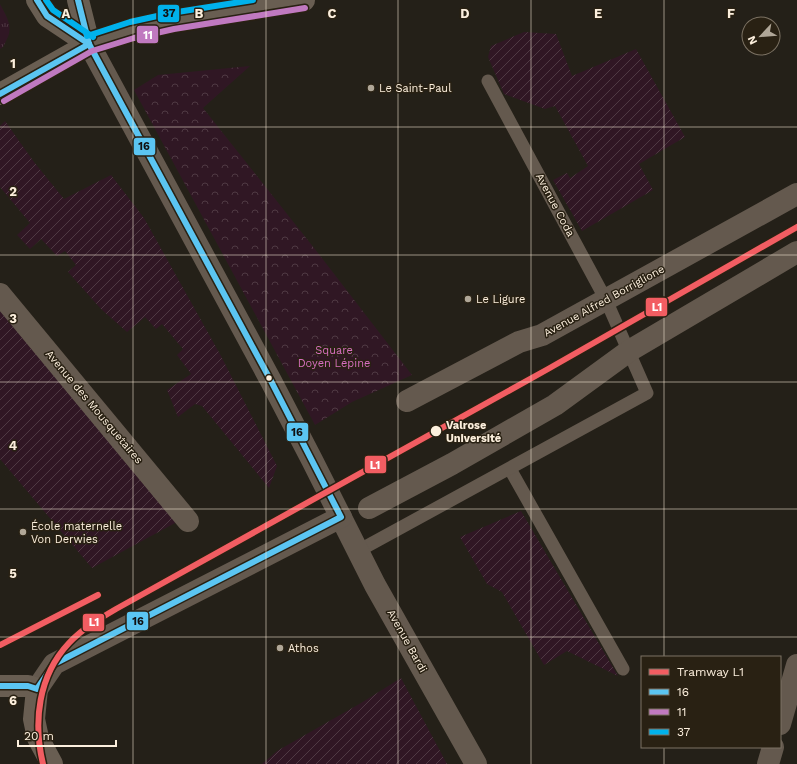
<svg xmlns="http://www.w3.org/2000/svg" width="797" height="764" font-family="'Work Sans',sans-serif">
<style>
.grass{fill:url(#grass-tufts)}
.forest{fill:url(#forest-crowns)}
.garden{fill:url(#garden-furrows)}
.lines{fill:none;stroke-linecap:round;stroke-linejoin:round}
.lane{stroke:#64594e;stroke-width:13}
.street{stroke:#64594e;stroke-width:22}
.secondary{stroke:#695e52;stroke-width:22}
.bus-1-casing{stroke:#292113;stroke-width:9}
.bus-2-casing{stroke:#292113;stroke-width:9}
.bus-3-casing{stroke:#292113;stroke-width:9}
.bus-1{stroke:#5bc5f2;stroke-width:6}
.bus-2{stroke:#c079c0;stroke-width:6}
.bus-3{stroke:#00b1eb;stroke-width:6}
.tram-1-casing{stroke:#292113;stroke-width:9}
.tram-1{stroke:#f25d62;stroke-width:6}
.grid{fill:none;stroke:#fcefdd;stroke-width:1;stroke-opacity:0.55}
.poi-dot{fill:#b0a798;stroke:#292113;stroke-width:1.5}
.bus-dot{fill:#fcefdd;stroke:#292113;stroke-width:1.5}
.labels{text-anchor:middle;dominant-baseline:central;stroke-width:3;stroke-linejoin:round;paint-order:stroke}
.poi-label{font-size:11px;fill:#fcefdd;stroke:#292113;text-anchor:start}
.street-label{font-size:11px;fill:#fcefdd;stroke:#292113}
.park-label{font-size:11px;fill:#d86ec1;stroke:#292113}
.stop-label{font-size:11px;font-weight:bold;fill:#fcefdd;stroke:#292113;text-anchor:start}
.grid-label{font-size:13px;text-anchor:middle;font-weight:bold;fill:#fcefdd;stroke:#292113;stroke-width:3;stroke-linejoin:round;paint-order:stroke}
.line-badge{stroke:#292113;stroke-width:1.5}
.badge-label{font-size:11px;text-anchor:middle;font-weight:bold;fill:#fff}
.pale-badge-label{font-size:11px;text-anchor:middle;font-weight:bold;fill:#111}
</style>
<defs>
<pattern id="grass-tufts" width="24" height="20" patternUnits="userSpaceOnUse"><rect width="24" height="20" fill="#301724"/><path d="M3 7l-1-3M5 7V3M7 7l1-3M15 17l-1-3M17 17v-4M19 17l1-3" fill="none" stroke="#4f3943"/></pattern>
<pattern id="forest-crowns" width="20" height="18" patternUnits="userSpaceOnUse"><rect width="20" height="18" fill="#301724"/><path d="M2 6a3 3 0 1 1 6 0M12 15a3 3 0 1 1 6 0" fill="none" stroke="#4f3943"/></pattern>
<pattern id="garden-furrows" width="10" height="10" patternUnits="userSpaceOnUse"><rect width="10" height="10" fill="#301724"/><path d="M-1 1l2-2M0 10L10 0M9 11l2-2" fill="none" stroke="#4f3943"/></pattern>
</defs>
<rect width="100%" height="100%" fill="#242018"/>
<path class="grass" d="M 0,4 C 7,17 14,28 6,41 C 4,45 4,47 0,49 Z"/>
<path class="forest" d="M 250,66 L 203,108 L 318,253 L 412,375 L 352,402 L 315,425 L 134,90 L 158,75 Z"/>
<g class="garden">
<path d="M 524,32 L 556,34 L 572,76 L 636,49 L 685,137 L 639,164 L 653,190 L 582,231 L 553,180 L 567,173 L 570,178 L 588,166 L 555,106 L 545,109 L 504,94 L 488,57 L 491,46 Z"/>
<path d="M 5,121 L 34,162 L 64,199 L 111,175 L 144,218 L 221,356 L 277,466 L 269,488 L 202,406 L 195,404 L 178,417 L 167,390 L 191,374 L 177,355 L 183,349 L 162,324 L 156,329 L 145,317 L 127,332 L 101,309 L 68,272 L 76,265 L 65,251 L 57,256 L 41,239 L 30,249 L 17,235 L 30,223 L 0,187 L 0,126 Z"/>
<path d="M 0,311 L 177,522 L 92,568 L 0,459 Z"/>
<path d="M 521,511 L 618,676 L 567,651 L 544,665 L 502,592 L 487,584 L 460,537 Z"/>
<path d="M 401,678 L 447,764 L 262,764 L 277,751 L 361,703 Z"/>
</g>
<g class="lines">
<g class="lane">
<path d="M 510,469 L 623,669"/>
<path d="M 358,551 L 647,393 L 606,300 L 488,81"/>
</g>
<g class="street">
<path d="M 89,44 L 271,381 L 312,460 L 375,585 L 476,764"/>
<path d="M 0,294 L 188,521"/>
<path d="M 407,401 L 519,342 L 542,335 L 797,194"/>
<path d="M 369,508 L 452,464 L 555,405 L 629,351 L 797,252"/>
<path d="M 37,689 L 54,664 L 341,517"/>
<path d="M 780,724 L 797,665"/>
<path d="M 768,764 L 773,747"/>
</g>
<g class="secondary">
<path d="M 37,0 L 47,16 L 89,44"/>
<path d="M 78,0 L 89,44"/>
<path d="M 0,94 L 89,44 L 132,30 L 173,21 L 304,0"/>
<path d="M 0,686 L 28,686 L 37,689 L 34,719 L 38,738 L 52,764"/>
</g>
<g class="bus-1-casing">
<g id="bus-1">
<path d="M 37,0 L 47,16 L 89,44"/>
<path d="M 0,94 L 89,44"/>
<path d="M 0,686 L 28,686 L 37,689 L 54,664 L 341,517 L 271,381 L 89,44 L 78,0"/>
</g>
</g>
<g class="bus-2-casing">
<path id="bus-2" d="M 4,101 L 92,51 L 134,38 L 174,29 L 305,8"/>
</g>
<g class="bus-3-casing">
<g id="bus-3">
<path d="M 46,0 L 53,10 L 93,37"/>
<path d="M 87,36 L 130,22 L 171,13 L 253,0"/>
</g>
</g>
<use href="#bus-1" class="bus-1"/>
<use href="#bus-2" class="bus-2"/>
<use href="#bus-3" class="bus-3"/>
<g class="tram-1-casing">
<g id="tram-1">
<path d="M 0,645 L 98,595"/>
<path d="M 43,764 C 33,722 38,676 69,643 C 82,629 99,619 116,609 L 548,369 L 797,227"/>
</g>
</g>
<use href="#tram-1" class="tram-1"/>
</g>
<path class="grid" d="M 133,0 L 133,764M 266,0 L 266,764M 398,0 L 398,764M 531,0 L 531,764M 664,0 L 664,657M 0,127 L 797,127M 0,255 L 797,255M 0,382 L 797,382M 0,509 L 797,509M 0,637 L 797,637M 664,747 L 664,764"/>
<g class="poi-dot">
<circle cx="371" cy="88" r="4"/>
<circle cx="468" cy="299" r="4"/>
<circle cx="23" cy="532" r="4"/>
<circle cx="280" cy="648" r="4"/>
</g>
<g class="bus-dot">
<circle cx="269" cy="378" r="3.5"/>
<circle cx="436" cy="431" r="6"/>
</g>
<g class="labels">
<g class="poi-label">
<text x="379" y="88">Le Saint-Paul</text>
<text x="476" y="299">Le Ligure</text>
<text x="31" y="526">École maternelle<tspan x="31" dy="13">Von Derwies</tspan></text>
<text x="288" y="648">Athos</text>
</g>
<g class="street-label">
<text transform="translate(555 205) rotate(62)">Avenue Coda</text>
<text transform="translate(604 301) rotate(-29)">Avenue Alfred Borriglione</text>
<text transform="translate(94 407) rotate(50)">Avenue des Mousquetaires</text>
<text transform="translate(407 641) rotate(61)">Avenue Bardi</text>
</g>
<g class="park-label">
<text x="334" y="350">Square<tspan x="334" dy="13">Doyen Lépine</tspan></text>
</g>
<g class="stop-label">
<text x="446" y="425">Valrose<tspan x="446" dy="13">Université</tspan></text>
</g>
</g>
<g class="grid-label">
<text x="66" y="18">A</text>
<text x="199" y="18">B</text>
<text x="332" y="18">C</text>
<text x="465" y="18">D</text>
<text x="598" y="18">E</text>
<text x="731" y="18">F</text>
<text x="13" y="68">1</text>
<text x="13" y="196">2</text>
<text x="13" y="323">3</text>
<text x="13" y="450">4</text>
<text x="13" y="578">5</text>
<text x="13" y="705">6</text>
</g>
<g class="line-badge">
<rect x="157" y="4" width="23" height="19" rx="4" fill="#00b1eb"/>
<rect x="136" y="25" width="23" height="19" rx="4" fill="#c079c0"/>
<rect x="133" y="137" width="23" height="19" rx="4" fill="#5bc5f2"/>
<rect x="645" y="297" width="23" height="20" rx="4" fill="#f25d62"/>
<rect x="286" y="422" width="23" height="20" rx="4" fill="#5bc5f2"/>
<rect x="364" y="455" width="23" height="19" rx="4" fill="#f25d62"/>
<rect x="126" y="611" width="23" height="20" rx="4" fill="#5bc5f2"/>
<rect x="82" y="613" width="23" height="19" rx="4" fill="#f25d62"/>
</g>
<g class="badge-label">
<text x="148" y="39">11</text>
<text x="657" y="311">L1</text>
<text x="375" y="469">L1</text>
<text x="94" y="626">L1</text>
</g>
<g class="pale-badge-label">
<text x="169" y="17">37</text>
<text x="144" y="150">16</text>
<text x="297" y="436">16</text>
<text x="138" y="625">16</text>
</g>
<rect x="641" y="656" width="140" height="92" fill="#292113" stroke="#7d7364"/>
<rect x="649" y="669" width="20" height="6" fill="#f25d62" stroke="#7d7364"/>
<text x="677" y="676" font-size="12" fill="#fcefdd">Tramway L1</text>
<rect x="649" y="689" width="20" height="6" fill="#5bc5f2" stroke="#7d7364"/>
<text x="677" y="696" font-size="12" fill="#fcefdd">16</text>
<rect x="649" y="709" width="20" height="6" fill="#c079c0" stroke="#7d7364"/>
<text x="677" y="716" font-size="12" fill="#fcefdd">11</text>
<rect x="649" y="729" width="20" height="6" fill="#00b1eb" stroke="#7d7364"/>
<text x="677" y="736" font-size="12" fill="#fcefdd">37</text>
<g transform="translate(761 36) rotate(244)"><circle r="19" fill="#292113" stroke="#7d7364"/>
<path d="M0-3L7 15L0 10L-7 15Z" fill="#b0a798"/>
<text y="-6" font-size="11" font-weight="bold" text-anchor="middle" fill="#fcefdd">N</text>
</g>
<path d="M18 740v6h98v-6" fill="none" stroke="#fcefdd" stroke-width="2"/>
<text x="24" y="740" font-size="12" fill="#fcefdd" stroke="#292113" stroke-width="3" paint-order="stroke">20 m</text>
</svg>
